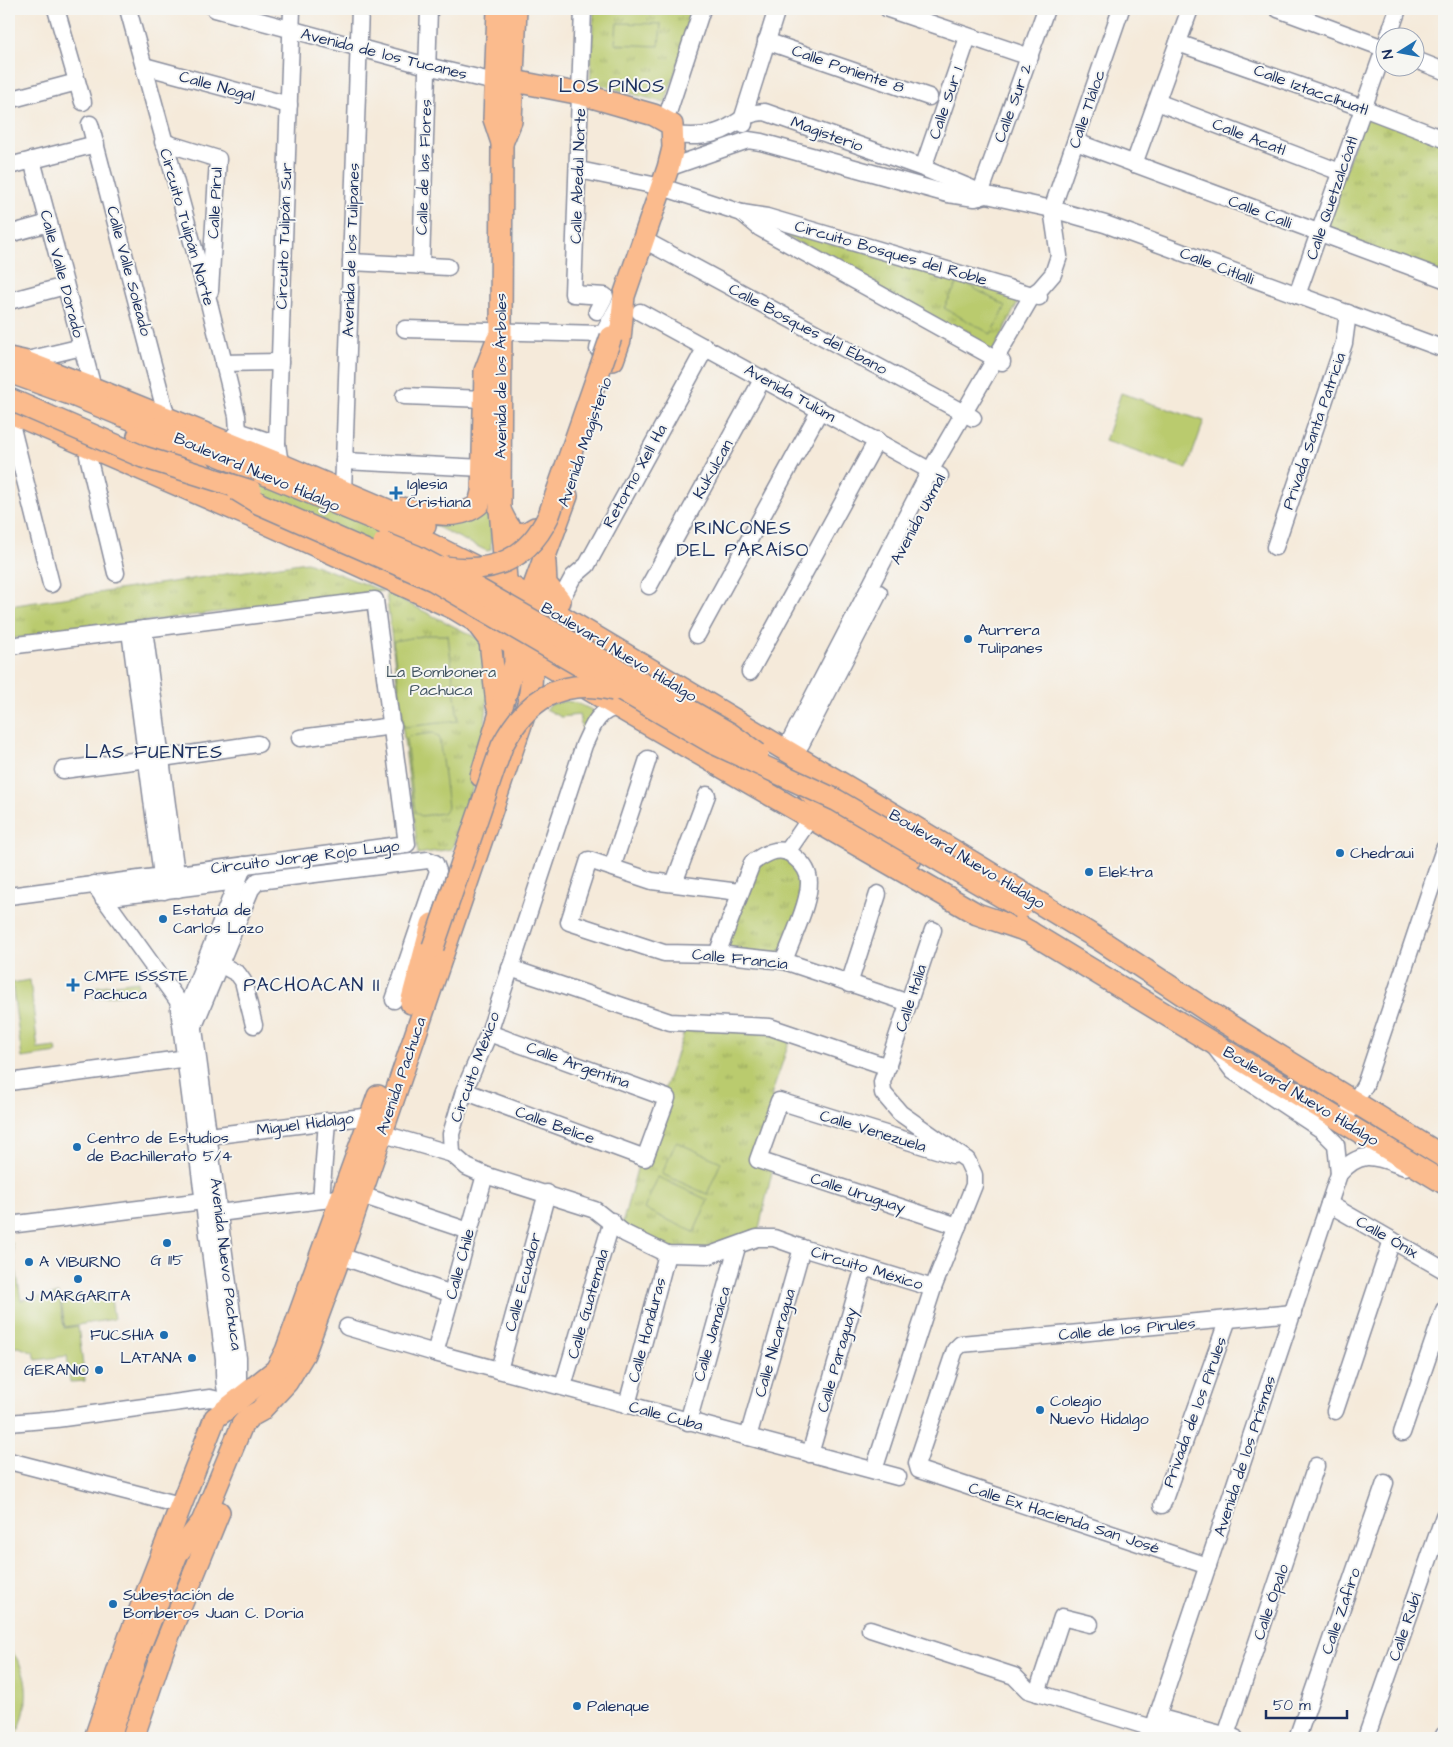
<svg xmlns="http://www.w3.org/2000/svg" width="1453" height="1747" font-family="'Architects Daughter',sans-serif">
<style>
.grass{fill:url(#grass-tufts);stroke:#6a7d66}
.garden{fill:#bacb6e;stroke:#6a7d66}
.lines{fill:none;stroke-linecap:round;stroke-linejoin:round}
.minor-casing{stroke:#888c9c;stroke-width:19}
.major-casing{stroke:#888c9c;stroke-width:24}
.highway-casing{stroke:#888c9c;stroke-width:26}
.minor{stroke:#fff;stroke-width:16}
.major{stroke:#fbbb8d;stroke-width:21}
.highway{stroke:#fbbb8d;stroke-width:24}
.major-bridge-casing{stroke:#888c9c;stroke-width:24;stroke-linecap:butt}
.major-bridge{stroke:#fbbb8d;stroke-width:21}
.poi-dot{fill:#1f6fb2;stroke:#f6f6f2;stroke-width:2}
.labels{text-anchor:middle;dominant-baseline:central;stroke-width:4;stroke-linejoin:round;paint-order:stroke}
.street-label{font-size:16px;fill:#1b2f5e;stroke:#f6f6f2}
.poi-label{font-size:16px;fill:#1b2f5e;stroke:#f6f6f2;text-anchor:start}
.park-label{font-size:16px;fill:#435662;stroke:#f6f6f2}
.quarter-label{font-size:19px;letter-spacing:1px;fill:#1b2f5e;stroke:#f6f6f2}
</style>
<defs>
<pattern id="grass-tufts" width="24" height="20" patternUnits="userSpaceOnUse" patternTransform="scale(1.25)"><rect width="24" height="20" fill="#bacb6e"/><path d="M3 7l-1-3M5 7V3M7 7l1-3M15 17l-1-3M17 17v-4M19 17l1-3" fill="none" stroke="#96a55e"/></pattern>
</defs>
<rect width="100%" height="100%" fill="#f6f6f2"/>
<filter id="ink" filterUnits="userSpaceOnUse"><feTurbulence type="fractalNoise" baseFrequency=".02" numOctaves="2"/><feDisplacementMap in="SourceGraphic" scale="10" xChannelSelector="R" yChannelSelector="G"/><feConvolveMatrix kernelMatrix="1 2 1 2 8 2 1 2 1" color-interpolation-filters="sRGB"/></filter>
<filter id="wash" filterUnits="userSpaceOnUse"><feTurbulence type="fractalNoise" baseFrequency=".0096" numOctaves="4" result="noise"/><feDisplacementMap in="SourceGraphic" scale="20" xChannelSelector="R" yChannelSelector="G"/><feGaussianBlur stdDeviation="1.12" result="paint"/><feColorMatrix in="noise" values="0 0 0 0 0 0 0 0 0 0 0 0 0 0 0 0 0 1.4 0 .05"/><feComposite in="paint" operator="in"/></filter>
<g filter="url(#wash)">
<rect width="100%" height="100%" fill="#f5eada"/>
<g class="grass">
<path d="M 594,9 L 696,9 L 665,103 L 590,82 Z"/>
<path d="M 1366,113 L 1444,143 L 1444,274 L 1323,232 Z"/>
<path d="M 761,222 L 1021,296 L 993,352 Z"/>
<path d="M 307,562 L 383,591 L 9,639 L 9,606 Z"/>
<path d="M 386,592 L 481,640 L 488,692 L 482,761 L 452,849 L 418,854 Z"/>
<path d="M 776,851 L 808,875 L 784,961 L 717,954 L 752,863 Z"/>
<path d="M 686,1027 L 792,1034 L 771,1096 L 777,1098 L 756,1162 L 773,1168 L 757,1237 L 688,1255 L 621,1228 L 640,1158 Z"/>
</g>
<g class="garden">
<path d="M 617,23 L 661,24 L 659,46 L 615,44 Z"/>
<path d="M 959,280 L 1006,306 L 991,334 L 944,308 Z"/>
<path d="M 1121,393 L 1204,421 L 1187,469 L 1105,441 Z"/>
<path d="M 152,434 L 406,539 L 499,598 L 272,500 Z"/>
<path d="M 491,500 L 491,550 L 487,551 L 410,514 Z"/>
<path d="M 428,635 L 448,635 L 458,721 L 404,727 L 393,641 Z"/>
<path d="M 566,701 L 577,703 L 594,711 L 589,723 L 582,729 L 579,715 L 561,717 L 546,709 L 552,704 Z"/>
<path d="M 433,733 L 439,737 L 448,807 L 443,813 L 421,816 L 415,812 L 406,740 L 410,736 Z"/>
<path d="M 30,980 L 38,1049 L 56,1047 L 57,1053 L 22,1058 L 12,983 Z"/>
<path d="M 138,981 L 139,992 L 94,998 L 93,987 Z"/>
<path d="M 676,1142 L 721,1162 L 707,1194 L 662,1174 Z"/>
<path d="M 658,1177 L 708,1200 L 694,1232 L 644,1209 Z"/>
<path d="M 9,1243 L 12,1243 L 21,1300 L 59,1294 L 64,1328 L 78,1326 L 85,1381 L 70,1382 L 67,1356 L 36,1360 L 34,1353 L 19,1347 L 9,1348 Z"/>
<path d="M 110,1292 L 114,1319 L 65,1327 L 61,1300 Z"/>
<path d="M 9,1648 C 32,1674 30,1708 15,1738 L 9,1738 Z"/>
</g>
</g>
<g filter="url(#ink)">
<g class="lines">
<g class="minor-casing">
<g id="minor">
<path d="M 56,9 L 83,102"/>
<path d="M 128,9 L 209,303 L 237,416 L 238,431 L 228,443"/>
<path d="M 215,9 L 427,66 L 495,82"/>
<path d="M 583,9 L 573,294 L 605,296 L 597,311"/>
<path d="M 888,9 L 1030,57"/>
<path d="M 1278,9 L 1386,49"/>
<path d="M 1388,38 L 1398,9"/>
<path d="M 766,41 L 929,97"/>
<path d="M 1178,43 L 1363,108 L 1444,139"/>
<path d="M 1416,60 L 1444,71"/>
<path d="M 144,66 L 289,105"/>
<path d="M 9,100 L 77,82"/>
<path d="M 1157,102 L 1340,172"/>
<path d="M 666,119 L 702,9"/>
<path d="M 90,124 L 167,418"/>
<path d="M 744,124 L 743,117 L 777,9"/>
<path d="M 674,135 C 693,137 712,137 729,127 C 744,119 746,113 765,112 L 923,168 L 987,195 L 1052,209 L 1105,224 L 1444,349"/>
<path d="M 163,142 L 218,159 L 210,291"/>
<path d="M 1076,142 L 1444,279"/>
<path d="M 32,160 L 93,388"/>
<path d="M 1134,164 L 1190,9"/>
<path d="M 9,166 L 96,144"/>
<path d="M 668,168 L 748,140 L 761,142 L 948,194 L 975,198 L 986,195"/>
<path d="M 923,168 L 968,37"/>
<path d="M 579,170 L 662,187 L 742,213 L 767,217 L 1039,297"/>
<path d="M 979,197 L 1046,9"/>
<path d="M 742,213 L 760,228 L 1002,362"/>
<path d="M 9,234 L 49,223"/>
<path d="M 644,240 L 973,418"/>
<path d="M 351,262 L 448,267"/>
<path d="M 421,265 L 429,9"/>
<path d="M 1297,295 L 1386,44"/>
<path d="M 9,301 L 65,286"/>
<path d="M 640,312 L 940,476"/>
<path d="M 405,329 L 603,334"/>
<path d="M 598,349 L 603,334 L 622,299"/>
<path d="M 23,361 L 82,347"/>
<path d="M 223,363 L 280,362"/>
<path d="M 404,396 L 485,399"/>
<path d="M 11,424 L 51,584"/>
<path d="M 238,431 L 277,444"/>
<path d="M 88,456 L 116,573"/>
<path d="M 344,461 L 483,468"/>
<path d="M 280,464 L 277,444 L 292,9"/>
<path d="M 343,492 L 360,9"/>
<path d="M 1275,547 L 1344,343 L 1348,313"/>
<path d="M 649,586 L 763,378"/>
<path d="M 560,601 L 573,577 L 587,565 L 706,347"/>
<path d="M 144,629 L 178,889"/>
<path d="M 130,631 L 164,891"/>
<path d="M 697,635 L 820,410"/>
<path d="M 9,646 L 375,600 L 407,844 L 9,896"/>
<path d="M 750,672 L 877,440"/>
<path d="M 618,707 C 597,711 593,726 584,745 L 489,1033 L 464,1091 L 451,1134 L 452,1154 L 467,1167 L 485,1175 L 595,1210 L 624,1233 L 667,1254 L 710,1255 L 757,1238 L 774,1238 L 802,1248 L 933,1288"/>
<path d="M 300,738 L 393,726"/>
<path d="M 791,739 L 930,471 L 1033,294 L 1040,289 L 1053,274 L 1059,256 L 1052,209 L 1121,9"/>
<path d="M 801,744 L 879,593"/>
<path d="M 162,758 L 258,744"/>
<path d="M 63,770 L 148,759"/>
<path d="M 787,852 L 811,817"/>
<path d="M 612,868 L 648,759"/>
<path d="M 674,883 L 707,795"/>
<path d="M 94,884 L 178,1001 L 224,1359 C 224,1375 223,1390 231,1403"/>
<path d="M 739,892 L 652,881 L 589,860 L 569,922 L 664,953 L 717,954 L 784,961 L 909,1003"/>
<path d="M 103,898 L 237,881"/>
<path d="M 717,954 L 752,863 C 763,855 778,845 791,854 C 798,860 805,865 808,875 C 814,895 791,940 784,961"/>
<path d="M 220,964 L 238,974 L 243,981 L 254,1025"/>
<path d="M 510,968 L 670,1022 L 770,1027 L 888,1067"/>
<path d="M 849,984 L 878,894"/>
<path d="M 194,1026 L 251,889 L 258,881 L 428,860 L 435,863 L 438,871 L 394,1000"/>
<path d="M 1214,1046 L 1233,1071 L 1322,1130 L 1336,1144 L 1339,1174"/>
<path d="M 9,1082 L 195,1057"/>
<path d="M 464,1091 L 645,1158 L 667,1098 L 489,1033"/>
<path d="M 1343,1121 L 1365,1085 L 1444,849"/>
<path d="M 387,1135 L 452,1154"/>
<path d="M 209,1136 L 371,1116"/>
<path d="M 953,1155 L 779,1101 L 758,1160 L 958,1226"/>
<path d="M 321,1200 L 327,1121"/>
<path d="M 1329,1204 L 1444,1270"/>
<path d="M 219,1213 L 361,1195 L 469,1231"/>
<path d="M 9,1225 L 203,1201 L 211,1207"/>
<path d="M 340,1256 L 452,1294"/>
<path d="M 347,1327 L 435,1353 L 898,1477"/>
<path d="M 435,1353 L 485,1175"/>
<path d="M 499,1370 L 547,1193"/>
<path d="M 563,1386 L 612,1221"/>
<path d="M 231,1403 L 238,1387 L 238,1358 L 190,999 L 244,865"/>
<path d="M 627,1405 L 667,1254"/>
<path d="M 1335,1411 L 1392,1240"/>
<path d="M 688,1422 L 737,1247"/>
<path d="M 9,1423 L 56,1419 L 210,1398 L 231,1403"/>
<path d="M 1402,1433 L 1444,1310"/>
<path d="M 748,1437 L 802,1248"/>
<path d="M 810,1454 L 864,1267"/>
<path d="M 9,1461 L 180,1505"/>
<path d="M 874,1470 L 933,1288 L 974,1185 L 974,1175 L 967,1160 L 900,1113 L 883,1093 L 882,1082 L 933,930"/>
<path d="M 1162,1505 L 1228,1319"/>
<path d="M 1208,1566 L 919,1470 L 917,1463 L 955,1350 L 961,1344 L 1293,1313"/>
<path d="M 870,1629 L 1014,1676 L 1028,1690 L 1185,1738"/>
<path d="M 1037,1693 L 1062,1617 L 1090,1624"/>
<path d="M 1157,1717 L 1235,1738"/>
<path d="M 1150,1738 L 1339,1174 C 1362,1148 1376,1157 1405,1167"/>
<path d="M 1225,1738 L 1316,1466"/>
<path d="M 1297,1738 L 1385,1483"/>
<path d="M 1366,1738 L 1444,1516"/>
<path d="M 1443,1738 L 1444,1735"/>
</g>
</g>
<g class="major-casing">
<g id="major">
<path d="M 498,9 L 494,119 L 502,143 L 500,509 L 506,579"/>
<path d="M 514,81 L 581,94 L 654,115 L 672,125 L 673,148 L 668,168 L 624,296 L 620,340 L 613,360"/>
<path d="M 502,143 L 511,121 L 516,9"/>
<path d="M 9,358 L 23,361 L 93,388 L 280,464 L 425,526"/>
<path d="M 9,372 L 70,394 L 410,534 L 492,575 L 918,829 L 1100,940 L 1218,1018 L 1444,1157"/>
<path d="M 9,412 L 259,520 L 455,609 L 618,707 L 977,914 L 1030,932"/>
<path d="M 138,436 L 201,470"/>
<path d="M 402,508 C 427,512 458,522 479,504 L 482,492 L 485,371 L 497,340"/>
<path d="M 500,510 C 508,527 514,542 535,528"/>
<path d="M 545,563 L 546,584 L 560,601"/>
<path d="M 478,625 L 490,641 L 497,705"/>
<path d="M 481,776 L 515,663 L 514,634"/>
<path d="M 809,792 L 833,811 L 911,859"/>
<path d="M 1018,925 L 1444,1183"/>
<path d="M 411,1003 L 432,924"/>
<path d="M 132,1666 L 177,1554 L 202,1522 L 242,1425 L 249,1417 L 260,1411 L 287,1382 L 304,1354 L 340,1256 L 528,704 C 537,664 527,625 534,586 L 567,496"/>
<path d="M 95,1738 L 129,1638 L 215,1418 L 276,1370 L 286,1351 L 378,1096"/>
<path d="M 133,1738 L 163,1650 L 219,1512"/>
</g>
</g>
<g class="highway-casing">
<path id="highway" d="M 108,1738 L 132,1666"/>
</g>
<use href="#minor" class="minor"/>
<use href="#major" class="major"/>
<use href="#highway" class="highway"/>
<g class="major-bridge-casing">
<g id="major-bridge">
<path d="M 9,399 L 143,457 L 251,491"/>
<path d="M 237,490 L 260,504 L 433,580 L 711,742 L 836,800 L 1021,908"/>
<path d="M 384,543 L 416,556 L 471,585 L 729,733 L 758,754"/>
<path d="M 445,567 C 493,574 528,560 549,515 L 611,337"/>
<path d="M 433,947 L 502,746 C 526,700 561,677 614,690"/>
</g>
</g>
<use href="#major-bridge" class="major-bridge"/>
</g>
</g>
<g class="poi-dot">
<path d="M393.5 485.5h5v5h5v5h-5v5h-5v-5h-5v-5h5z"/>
<circle cx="968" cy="639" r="5"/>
<circle cx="1340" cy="853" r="5"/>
<circle cx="1089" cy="872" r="5"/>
<circle cx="163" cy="919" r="5"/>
<path d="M70.5 977.5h5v5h5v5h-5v5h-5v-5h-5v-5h5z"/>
<circle cx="77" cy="1147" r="5"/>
<circle cx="167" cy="1243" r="5"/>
<circle cx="29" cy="1262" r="5"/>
<circle cx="78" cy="1279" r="5"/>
<circle cx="164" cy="1335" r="5"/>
<circle cx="192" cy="1358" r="5"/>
<circle cx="99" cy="1370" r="5"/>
<circle cx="1040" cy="1410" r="5"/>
<circle cx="113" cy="1604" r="5"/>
<circle cx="577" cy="1706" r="5"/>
</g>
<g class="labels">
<g class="street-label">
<text transform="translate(384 54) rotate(14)">Avenida de los Tucanes</text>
<text transform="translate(848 69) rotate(19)">Calle Poniente 8</text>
<text transform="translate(217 86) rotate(15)">Calle Nogal</text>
<text transform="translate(1311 90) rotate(20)">Calle Iztaccíhuatl</text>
<text transform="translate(946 103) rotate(-71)">Calle Sur 1</text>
<text transform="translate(1013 103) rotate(-70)">Calle Sur 2</text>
<text transform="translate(1087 109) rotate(-71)">Calle Tláloc</text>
<text transform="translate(827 134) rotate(20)">Magisterio</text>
<text transform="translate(1249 137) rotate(21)">Calle Acatl</text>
<text transform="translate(424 167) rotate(-88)">Calle de las Flores</text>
<text transform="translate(578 176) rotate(-88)">Calle Abedul Norte</text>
<text transform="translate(1332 198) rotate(-71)">Calle Quetzalcóatl</text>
<text transform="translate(215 203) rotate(-87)">Calle Pirul</text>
<text transform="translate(1260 212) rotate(21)">Calle Calli</text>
<text transform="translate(187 227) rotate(74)">Circuito Tulipán Norte</text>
<text transform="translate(284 236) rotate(-88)">Circuito Tulipán Sur</text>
<text transform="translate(351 250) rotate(-88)">Avenida de los Tulipanes</text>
<text transform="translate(891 253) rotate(16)">Circuito Bosques del Roble</text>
<text transform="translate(1217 266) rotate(21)">Calle Citlalli</text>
<text transform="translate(129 271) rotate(75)">Calle Valle Soleado</text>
<text transform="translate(62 274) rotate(75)">Calle Valle Dorado</text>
<text transform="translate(808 329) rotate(28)">Calle Bosques del Ébano</text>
<text transform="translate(501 376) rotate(-90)">Avenida de los Árboles</text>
<text transform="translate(790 393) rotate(29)">Avenida Tulúm</text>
<text transform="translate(1314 431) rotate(-71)">Privada Santa Patricia</text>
<text transform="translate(585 442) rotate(-71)">Avenida Magisterio</text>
<text transform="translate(713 469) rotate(-61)">Kukulcan</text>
<text transform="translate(257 472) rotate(23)">Boulevard Nuevo Hidalgo</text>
<text transform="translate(635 476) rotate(-61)">Retorno Xell Ha</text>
<text transform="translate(918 519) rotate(-62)">Avenida Uxmal</text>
<text transform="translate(619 652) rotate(31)">Boulevard Nuevo Hidalgo</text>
<text transform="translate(305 857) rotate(-7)">Circuito Jorge Rojo Lugo</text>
<text transform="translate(967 859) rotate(31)">Boulevard Nuevo Hidalgo</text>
<text transform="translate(740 959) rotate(6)">Calle Francia</text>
<text transform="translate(911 998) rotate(-72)">Calle Italia</text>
<text transform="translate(578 1065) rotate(20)">Calle Argentina</text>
<text transform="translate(475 1067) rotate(-70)">Circuito México</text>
<text transform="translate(401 1076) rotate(-71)">Avenida Pachuca</text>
<text transform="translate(1301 1096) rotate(31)">Boulevard Nuevo Hidalgo</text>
<text transform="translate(305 1124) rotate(-7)">Miguel Hidalgo</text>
<text transform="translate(555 1125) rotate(20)">Calle Belice</text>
<text transform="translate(873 1131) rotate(17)">Calle Venezuela</text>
<text transform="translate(858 1193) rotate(18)">Calle Uruguay</text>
<text transform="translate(1387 1237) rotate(30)">Calle Ónix</text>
<text transform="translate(226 1264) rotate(83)">Avenida Nuevo Pachuca</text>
<text transform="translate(460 1264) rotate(-75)">Calle Chile</text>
<text transform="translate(867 1268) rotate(17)">Circuito México</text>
<text transform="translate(523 1282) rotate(-75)">Calle Ecuador</text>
<text transform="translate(588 1304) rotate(-74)">Calle Guatemala</text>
<text transform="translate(1127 1329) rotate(-5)">Calle de los Pirules</text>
<text transform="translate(647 1330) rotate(-75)">Calle Honduras</text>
<text transform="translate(712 1334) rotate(-74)">Calle Jamaica</text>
<text transform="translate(775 1343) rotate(-74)">Calle Nicaragua</text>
<text transform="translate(837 1360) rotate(-74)">Calle Paraguay</text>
<text transform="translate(1195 1412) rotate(-70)">Privada de los Pirules</text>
<text transform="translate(666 1416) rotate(15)">Calle Cuba</text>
<text transform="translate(1245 1456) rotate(-72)">Avenida de los Prismas</text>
<text transform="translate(1064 1518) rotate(18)">Calle Ex Hacienda San José</text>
<text transform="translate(1271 1602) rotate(-71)">Calle Ópalo</text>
<text transform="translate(1341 1611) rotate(-71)">Calle Zafiro</text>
<text transform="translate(1405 1627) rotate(-71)">Calle Rubí</text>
</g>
<g class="poi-label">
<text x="407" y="484">Iglesia<tspan x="407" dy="18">Cristiana</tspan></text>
<text x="978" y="630">Aurrera<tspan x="978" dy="18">Tulipanes</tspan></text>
<text x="1350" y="853">Chedraui</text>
<text x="1099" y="872">Elektra</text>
<text x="173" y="910">Estatua de<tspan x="173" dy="18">Carlos Lazo</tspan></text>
<text x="84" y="976">CMFE ISSSTE<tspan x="84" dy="18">Pachuca</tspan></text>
<text x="87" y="1138">Centro de Estudios<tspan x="87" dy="18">de Bachillerato 5/4</tspan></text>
<text x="167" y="1260" text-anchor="middle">G 115</text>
<text x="39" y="1262">A VIBURNO</text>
<text x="78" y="1296" text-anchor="middle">J MARGARITA</text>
<text x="154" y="1335" text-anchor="end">FUCSHIA</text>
<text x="182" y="1358" text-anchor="end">LATANA</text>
<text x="89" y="1370" text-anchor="end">GERANIO</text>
<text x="1050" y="1401">Colegio<tspan x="1050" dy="18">Nuevo Hidalgo</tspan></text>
<text x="123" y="1595">Subestación de<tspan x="123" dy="18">Bomberos Juan C. Doria</tspan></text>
<text x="587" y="1706">Palenque</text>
</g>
<g class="park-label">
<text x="441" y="672">La Bombonera<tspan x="441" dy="18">Pachuca</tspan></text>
</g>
<g class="quarter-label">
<text x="612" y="86">LOS PINOS</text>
<text x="743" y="528">RINCONES<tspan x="743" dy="22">DEL PARAÍSO</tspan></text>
<text x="154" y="752">LAS FUENTES</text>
<text x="312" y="985">PACHOACAN II</text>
</g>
</g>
<rect width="1453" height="1747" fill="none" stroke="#f6f6f2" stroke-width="30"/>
<g transform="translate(1400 52) rotate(259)"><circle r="24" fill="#f6f6f2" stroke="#9ea6b7"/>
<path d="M0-4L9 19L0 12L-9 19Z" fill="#1f6fb2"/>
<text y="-8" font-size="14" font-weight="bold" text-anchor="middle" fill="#1b2f5e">N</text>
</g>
<path d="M1266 1710v8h81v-8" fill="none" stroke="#1b2f5e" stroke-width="2.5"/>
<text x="1273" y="1710" font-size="15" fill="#1b2f5e" stroke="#f6f6f2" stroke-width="4" paint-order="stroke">50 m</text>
</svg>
